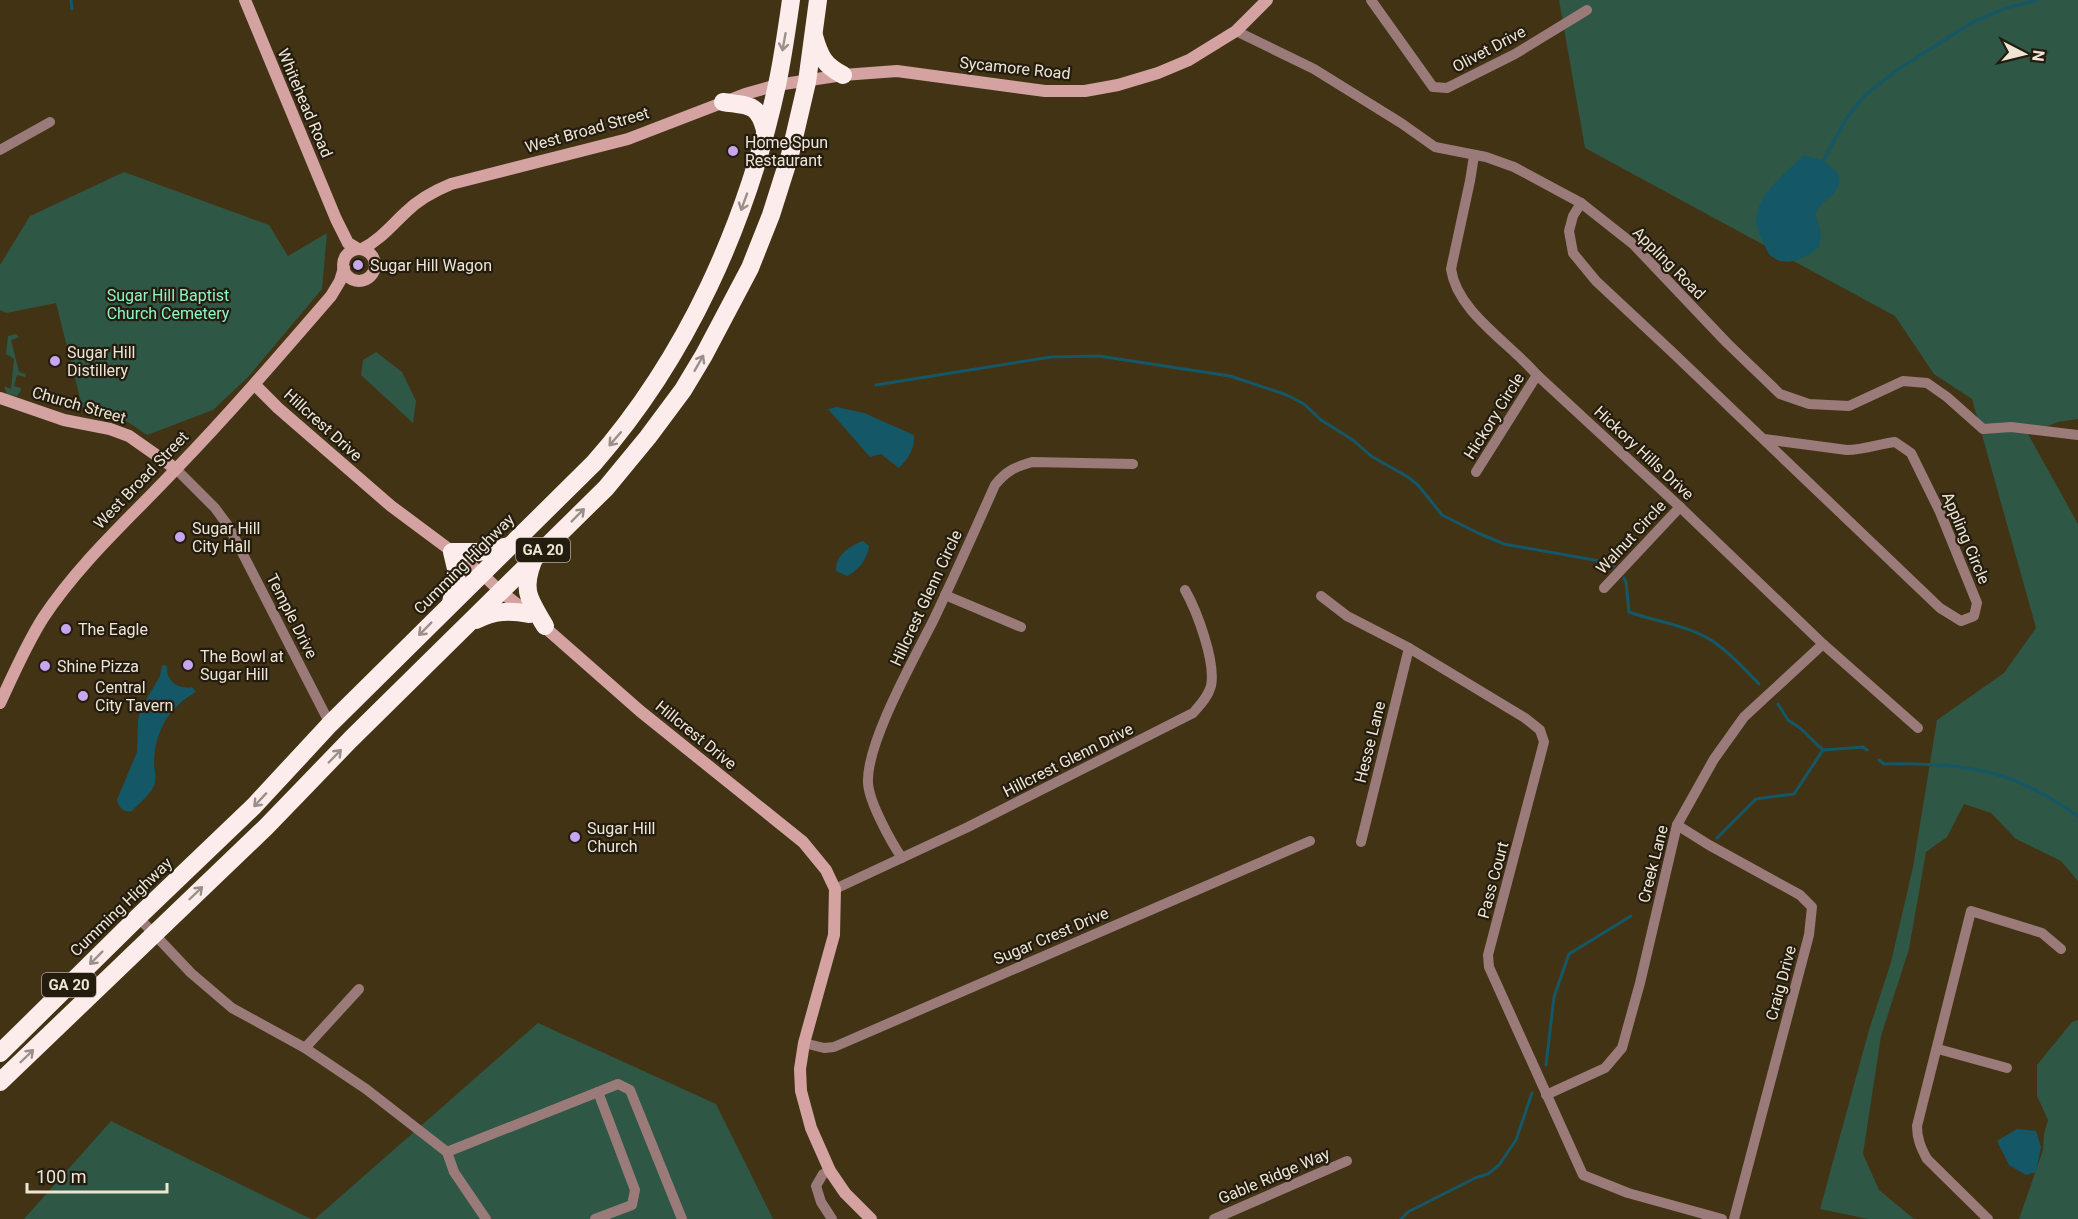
<svg xmlns="http://www.w3.org/2000/svg" width="2078" height="1219" font-family="Roboto,sans-serif">
<style>
.green{fill:#2e5745}
.water{fill:#145767}
.lines{fill:none;stroke-linecap:round;stroke-linejoin:round}
.stream{stroke:#145767;stroke-width:3}
.street{stroke:#9a7b7a;stroke-width:10}
.secondary{stroke:#d3a2a1;stroke-width:12}
.highway{stroke:#fcedec;stroke-width:18}
.oneway{stroke:#9a8f89}
.poi-dot{fill:#c8a5ef;stroke:#231c0f;stroke-width:2}
.labels{text-anchor:middle;dominant-baseline:central;stroke-width:4.5;stroke-linejoin:round;paint-order:stroke}
.shield{fill:#231c0f;stroke:#b1a999;stroke-width:1.5}
.shield-label{font-size:15px;font-weight:bold;fill:#eee5d4}
.street-label{font-size:16px;fill:#eee5d4;stroke:#231c0f}
.poi-label{font-size:16px;fill:#eee5d4;stroke:#231c0f;text-anchor:start}
.park-label{font-size:16px;fill:#8ef5c8;stroke:#231c0f}
</style>
<rect width="100%" height="100%" fill="#423315"/>
<g class="green">
<path d="M 1559,0 L 2078,0 L 2078,419 L 2058,422 L 2028,434 L 2078,524 L 2078,881 L 2061,861 L 2016,839 L 1991,813 L 1964,804 L 1947,837 L 1926,852 L 1909,949 L 1881,1036 L 1863,1154 L 1879,1190 L 1914,1219 L 1868,1219 L 1820,1209 L 1869,1030 L 1891,962 L 1913,867 L 1937,720 L 2004,673 L 2036,628 L 1972,399 L 1934,374 L 1895,316 L 1585,148 Z"/>
<path d="M 124,172 L 269,225 L 288,256 L 327,233 L 322,289 L 248,377 L 213,410 L 147,435 L 128,422 L 84,414 L 56,303 L 6,313 L 0,310 L 0,265 L 30,216 Z"/>
<path d="M 16,334 L 19,337 L 11,340 L 19,372 L 26,374 L 25,377 L 17,375 L 14,386 L 21,388 L 21,390 L 17,396 L 7,394 L 4,386 L 11,389 L 14,359 L 6,354 L 8,336 Z"/>
<path d="M 376,352 L 402,372 L 416,401 L 413,423 L 361,375 L 363,360 Z"/>
<path d="M 2078,1020 L 2078,1219 L 2019,1219 L 2043,1150 L 2044,1134 L 2048,1120 L 2037,1096 L 2037,1065 L 2072,1022 Z"/>
<path d="M 538,1023 L 716,1104 L 773,1219 L 315,1219 Z"/>
<path d="M 111,1121 L 311,1219 L 312,1219 L 24,1219 Z"/>
</g>
<g class="water">
<path d="M 1803,156 C 1817,157 1846,168 1838,187 C 1833,198 1820,202 1815,213 L 1821,233 L 1819,247 C 1805,258 1785,270 1769,254 C 1766,250 1765,245 1763,241 C 1758,233 1755,224 1757,214 C 1762,190 1787,172 1803,156 Z"/>
<path d="M 837,407 L 864,413 L 914,435 C 915,449 908,459 899,468 L 881,454 L 870,457 L 828,409 Z"/>
<path d="M 863,541 L 869,546 C 868,558 858,571 847,576 L 836,571 C 835,555 850,546 863,541 Z"/>
<path d="M 162,665 L 167,666 C 166,681 177,690 192,687 L 196,692 C 169,707 155,731 154,762 C 154,769 157,779 154,786 C 150,795 138,804 132,811 C 123,813 119,807 117,800 L 137,752 L 138,720 L 141,709 L 160,676 Z"/>
<path d="M 2017,1129 L 2036,1131 L 2041,1147 L 2036,1172 L 2026,1175 L 2009,1165 L 1997,1141 Z"/>
</g>
<g class="lines">
<g class="stream">
<path d="M 71,0 L 72,9"/>
<path d="M 1823,161 L 1846,119 L 1864,96 L 1897,70 L 1973,22 L 2006,8 L 2037,0"/>
<path d="M 876,385 L 1051,357 L 1099,356 L 1230,376 L 1287,395 L 1304,404 L 1321,420 L 1353,440 L 1371,456 L 1408,477 L 1418,485 L 1442,515 L 1478,533 L 1504,544 L 1611,563 L 1614,566"/>
<path d="M 1624,578 L 1626,582 L 1629,612 C 1657,622 1694,626 1718,645 C 1733,656 1746,671 1759,684"/>
<path d="M 1778,704 L 1788,720 L 1800,728 L 1823,750 L 1863,747 L 1867,750"/>
<path d="M 1879,760 L 1884,764 C 1920,763 1959,764 1995,774 C 2025,782 2053,799 2078,816"/>
<path d="M 1717,838 L 1756,799 L 1794,794 L 1823,750"/>
<path d="M 1546,1065 L 1554,997 L 1569,954 L 1631,916"/>
<path d="M 1401,1219 L 1408,1212 L 1475,1178 L 1488,1174 L 1499,1165 L 1516,1140 L 1532,1093"/>
</g>
<g class="street">
<path d="M 1371,0 L 1433,87 L 1447,88 L 1515,54 L 1587,10"/>
<path d="M 1236,31 L 1314,69 L 1401,123 L 1435,147 L 1486,157 L 1514,167 L 1581,203 L 1633,244 L 1727,343 L 1780,394 L 1809,404 L 1849,406 L 1903,381 L 1927,383 L 1947,397 L 1983,429 L 2011,427 L 2078,435"/>
<path d="M 0,150 L 50,122"/>
<path d="M 1474,156 L 1470,181 L 1451,269 C 1457,312 1510,343 1537,375 L 1680,507 L 1823,644 L 1918,728"/>
<path d="M 1581,203 L 1573,216 L 1569,231 L 1573,253 L 1596,281 L 1671,351 L 1940,608 L 1961,621 L 1974,616 L 1977,603 L 1940,512 L 1911,453 L 1895,442 C 1879,444 1863,450 1847,450 L 1764,439"/>
<path d="M 176,469 L 215,508 L 229,527 L 330,724"/>
<path d="M 1476,472 L 1537,375"/>
<path d="M 1604,588 L 1680,507"/>
<path d="M 945,595 L 1021,627"/>
<path d="M 1321,596 L 1347,616 L 1409,648 L 1525,718 L 1540,730 L 1544,742 L 1488,955 L 1489,967 L 1583,1175 L 1628,1193 L 1722,1219"/>
<path d="M 1677,825 L 1709,845 L 1800,895 L 1812,907 L 1809,935 L 1734,1219"/>
<path d="M 1361,842 L 1409,648"/>
<path d="M 902,858 C 891,842 869,802 868,783 C 866,743 915,657 934,619 C 955,575 975,530 995,485 C 1006,471 1015,467 1032,462 L 1133,464"/>
<path d="M 835,889 L 968,827 L 1193,713 C 1200,705 1208,697 1211,686 C 1216,662 1197,611 1185,590"/>
<path d="M 138,917 L 191,973 L 232,1008 L 305,1048 L 366,1089 L 447,1152"/>
<path d="M 804,1043 L 824,1048 L 834,1047 L 1310,841"/>
<path d="M 305,1048 L 359,989"/>
<path d="M 1938,1049 L 2007,1068"/>
<path d="M 598,1092 L 618,1084 L 630,1090 L 682,1219"/>
<path d="M 1546,1095 L 1605,1068 L 1622,1048 L 1640,983 L 1677,825 L 1714,759 L 1744,717 L 1823,644"/>
<path d="M 447,1152 L 598,1092 L 635,1190 L 632,1205 L 595,1219"/>
<path d="M 447,1152 L 454,1172 L 486,1219"/>
<path d="M 830,1171 L 823,1174 L 816,1186 L 821,1202 L 832,1219"/>
<path d="M 1214,1219 L 1347,1161"/>
<path d="M 1988,1219 L 1927,1159 C 1921,1148 1917,1139 1917,1126 L 1971,911 L 2042,933 L 2061,949"/>
</g>
<g class="secondary">
<path d="M 245,0 L 336,219 L 348,243 L 358,249"/>
<path d="M 362,249 C 380,240 392,225 406,212 C 419,199 434,191 451,184 L 628,139 L 745,94 L 777,85 L 843,75 L 897,71 L 1045,91 L 1085,91 L 1118,85 L 1158,73 L 1189,60 L 1236,31 L 1267,0"/>
<circle cx="359" cy="265" r="16"/>
<path d="M 255,385 L 278,408 L 391,506 L 481,573 L 500,591 L 527,612"/>
<path d="M 0,398 L 64,420 L 110,429 L 129,436 L 176,469"/>
<path d="M 540,623 L 640,711 L 803,842 L 826,870 L 835,889 L 834,935 L 804,1043 L 800,1069 L 801,1091 L 811,1128 L 830,1171 L 845,1193 L 871,1219"/>
<path d="M 0,703 C 13,675 26,645 43,618 C 80,562 130,518 176,469 C 230,413 280,355 331,296 L 340,281 L 344,268"/>
</g>
<g class="highway">
<path d="M 814,36 C 820,57 824,65 843,75"/>
<path d="M 723,102 C 749,106 758,103 765,130"/>
<path d="M 533,561 C 521,592 530,600 545,626"/>
<path d="M 451,603 L 457,573 L 452,552 L 479,552 L 509,546"/>
<path d="M 476,620 C 494,611 509,610 529,614"/>
<path d="M 0,1053 L 138,917 L 254,806 L 330,724 L 594,463 C 687,357 747,223 777,85 C 783,57 787,28 791,0"/>
<path d="M 0,1082 L 266,827 L 351,739 L 606,488 L 648,437 L 683,390 L 704,355 L 750,268 L 771,215 L 790,155 L 807,82 L 818,0"/>
</g>
</g>
<defs><path id="oneway-shaft" d="M-6 0H5M1.5-3L5.5 0L1.5 3" fill="none" stroke-width="1.6" stroke-linecap="round" stroke-linejoin="round" transform="scale(1.5)"/></defs>
<g class="oneway">
<use href="#oneway-shaft" transform="translate(784 42) rotate(100)"/>
<use href="#oneway-shaft" transform="translate(744 202) rotate(110)"/>
<use href="#oneway-shaft" transform="translate(699 363) rotate(-60)"/>
<use href="#oneway-shaft" transform="translate(615 439) rotate(131)"/>
<use href="#oneway-shaft" transform="translate(578 515) rotate(-45)"/>
<use href="#oneway-shaft" transform="translate(425 629) rotate(135)"/>
<use href="#oneway-shaft" transform="translate(335 756) rotate(-46)"/>
<use href="#oneway-shaft" transform="translate(260 800) rotate(133)"/>
<use href="#oneway-shaft" transform="translate(196 893) rotate(-44)"/>
<use href="#oneway-shaft" transform="translate(96 958) rotate(135)"/>
<use href="#oneway-shaft" transform="translate(27 1056) rotate(-44)"/>
</g>
<g class="poi-dot">
<circle cx="733" cy="151" r="6"/>
<circle cx="358" cy="265" r="6"/>
<circle cx="55" cy="361" r="6"/>
<circle cx="180" cy="537" r="6"/>
<circle cx="66" cy="629" r="6"/>
<circle cx="188" cy="665" r="6"/>
<circle cx="45" cy="666" r="6"/>
<circle cx="83" cy="696" r="6"/>
<circle cx="575" cy="837" r="6"/>
</g>
<g class="labels">
<g class="shield">
<rect x="516" y="538" width="54" height="24" rx="4.5"/>
<rect x="42" y="973" width="54" height="24" rx="4.5"/>
</g>
<g class="shield-label">
<text x="543" y="550">GA 20</text>
<text x="69" y="985">GA 20</text>
</g>
<g class="street-label">
<text transform="translate(1489 49) rotate(-28)">Olivet Drive</text>
<text transform="translate(1015 68) rotate(6)">Sycamore Road</text>
<text transform="translate(305 103) rotate(67)">Whitehead Road</text>
<text transform="translate(587 130) rotate(-16)">West Broad Street</text>
<text transform="translate(1669 263) rotate(45)">Appling Road</text>
<text transform="translate(79 405) rotate(16)">Church Street</text>
<text transform="translate(1494 416) rotate(-58)">Hickory Circle</text>
<text transform="translate(323 425) rotate(42)">Hillcrest Drive</text>
<text transform="translate(1644 453) rotate(43)">Hickory Hills Drive</text>
<text transform="translate(141 480) rotate(-46)">West Broad Street</text>
<text transform="translate(1631 537) rotate(-47)">Walnut Circle</text>
<text transform="translate(1966 538) rotate(67)">Appling Circle</text>
<text transform="translate(464 564) rotate(-45)">Cumming Highway</text>
<text transform="translate(926 598) rotate(-65)">Hillcrest Glenn Circle</text>
<text transform="translate(292 616) rotate(63)">Temple Drive</text>
<text transform="translate(696 735) rotate(39)">Hillcrest Drive</text>
<text transform="translate(1370 742) rotate(-76)">Hesse Lane</text>
<text transform="translate(1068 760) rotate(-27)">Hillcrest Glenn Drive</text>
<text transform="translate(1653 864) rotate(-76)">Creek Lane</text>
<text transform="translate(1493 880) rotate(-75)">Pass Court</text>
<text transform="translate(121 907) rotate(-44)">Cumming Highway</text>
<text transform="translate(1051 936) rotate(-23)">Sugar Crest Drive</text>
<text transform="translate(1781 983) rotate(-75)">Craig Drive</text>
<text transform="translate(1274 1176) rotate(-23)">Gable Ridge Way</text>
</g>
<g class="poi-label">
<text x="745" y="142">Home Spun<tspan x="745" dy="18">Restaurant</tspan></text>
<text x="370" y="265">Sugar Hill Wagon</text>
<text x="67" y="352">Sugar Hill<tspan x="67" dy="18">Distillery</tspan></text>
<text x="192" y="528">Sugar Hill<tspan x="192" dy="18">City Hall</tspan></text>
<text x="78" y="629">The Eagle</text>
<text x="200" y="656">The Bowl at<tspan x="200" dy="18">Sugar Hill</tspan></text>
<text x="57" y="666">Shine Pizza</text>
<text x="95" y="687">Central<tspan x="95" dy="18">City Tavern</tspan></text>
<text x="587" y="828">Sugar Hill<tspan x="587" dy="18">Church</tspan></text>
</g>
<g class="park-label">
<text x="168" y="295">Sugar Hill Baptist<tspan x="168" dy="18">Church Cemetery</tspan></text>
</g>
</g>
<g transform="translate(2024 54) rotate(97)" stroke="#231c0f" stroke-width="4.5" paint-order="stroke">
<path d="M0-4.5L10 22L0 15L-10 22Z" fill="#eee5d4"/>
<text y="-9" font-size="16" font-weight="bold" text-anchor="middle" fill="#eee5d4">N</text>
</g>
<path d="M27 1183v9h140v-9" fill="none" stroke="#eee5d4" stroke-width="3"/>
<text x="36" y="1183" font-size="18" fill="#eee5d4" stroke="#231c0f" stroke-width="4.5" paint-order="stroke">100 m</text>
</svg>
